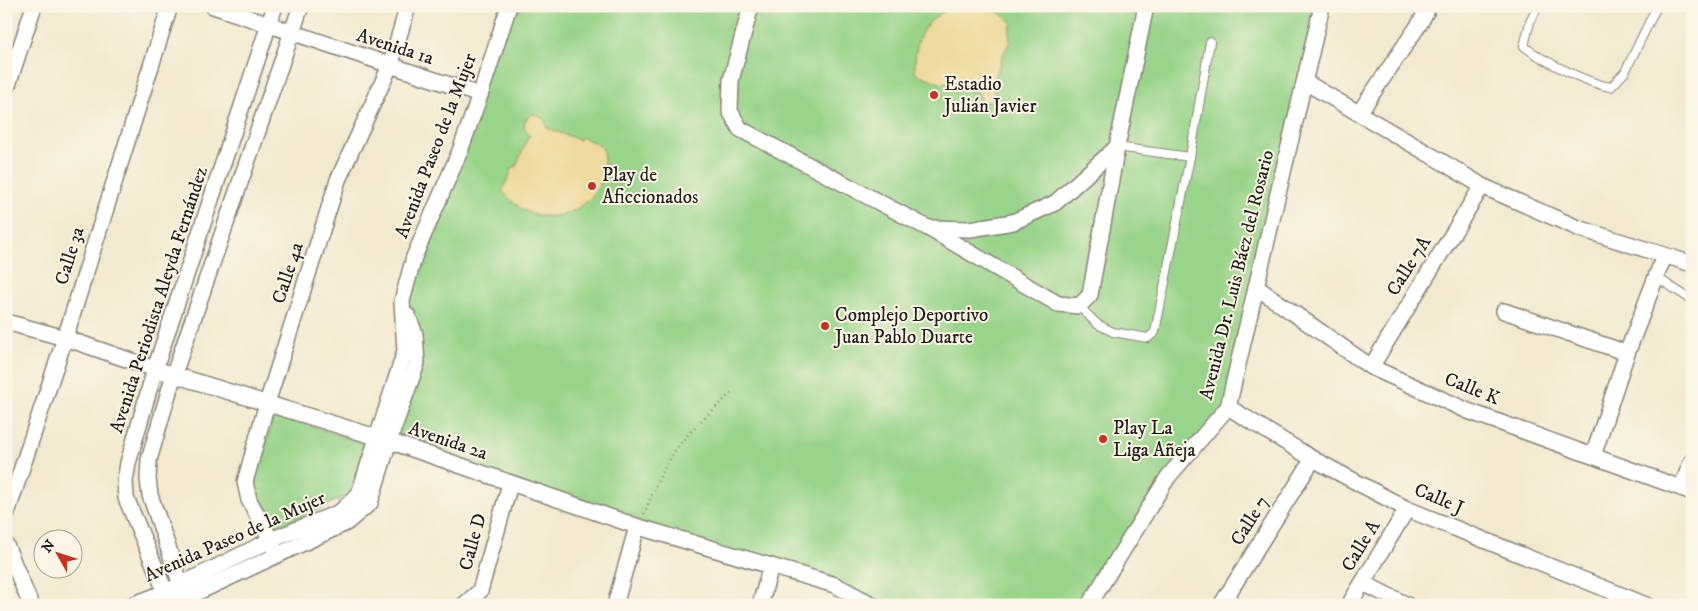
<svg xmlns="http://www.w3.org/2000/svg" width="1698" height="611" viewBox="0 0 1698 611" font-family="'IM FELL DW Pica',serif">
	<rect width="100%" height="100%" fill="#fcf5e5"/>
	<filter id="ink" filterUnits="userSpaceOnUse"><feTurbulence type="fractalNoise" baseFrequency=".02" numOctaves="2"/><feDisplacementMap in="SourceGraphic" scale="10" xChannelSelector="R" yChannelSelector="G"/><feConvolveMatrix kernelMatrix="1 2 1 2 8 2 1 2 1" color-interpolation-filters="sRGB"/></filter>
	<filter id="wash" filterUnits="userSpaceOnUse"><feTurbulence type="fractalNoise" baseFrequency=".0096" numOctaves="4" result="noise"/><feDisplacementMap in="SourceGraphic" scale="20" xChannelSelector="R" yChannelSelector="G"/><feGaussianBlur stdDeviation="1.12" result="paint"/><feColorMatrix in="noise" values="0 0 0 0 0 0 0 0 0 0 0 0 0 0 0 0 0 1.4 0 .05"/><feComposite in="paint" operator="in"/></filter>
	<g filter="url(#wash)">
		<rect width="100%" height="100%" fill="#f2e9cf"/>
		<g fill="#98d489" stroke="#5a7852">
			<path d="M508 6H1321L1228 407 1168 477 1089 605H873L377 438 405 351 402 301Z"/>
			<path d="M275 414 367 444 349 495 272 530 259 498 254 476Z"/>
		</g>
		<g fill="#eeda9e" stroke="#857b5d">
			<path d="M955 6C980 6 991 4 1012 22L1009 32 1010 40 1008 46 1004 52 992 87 996 95 992 102H984L980 98 979 93 946 83 942 84 915 73C914 39 922 20 955 6Z"/>
			<path d="M535 114 544 119 547 128 579 140 581 137 602 146C604 157 606 169 602 180 590 210 555 225 526 211 517 207 509 198 502 191L513 167H516L528 137 530 136 524 127 525 120 531 115Z"/>
		</g>
	</g>
	<g filter="url(#ink)">
		<g fill="none" stroke-linecap="round" stroke-linejoin="round">
			<defs>
				<g id="lane">
					<path d="M1538 6 1530 22 1524 46C1541 60 1589 84 1611 87L1625 72 1657 6"/>
					<path d="M1117 147 1190 157"/>
					<path d="M1656 277 1692 300"/>
					<path d="M1079 306 1097 324 1113 332 1148 338 1155 332 1190 157 1210 42"/>
				</g>
				<g id="street">
					<path d="M213 6 480 95"/>
					<path d="M751 6 731 80 730 111 740 129 928 228 1058 304 1079 306 1090 295 1117 147 1146 6"/>
					<path d="M1305 82 1451 167 1482 186 1578 228 1692 264"/>
					<path d="M6 91 34 6"/>
					<path d="M1359 113 1420 23 1429 6"/>
					<path d="M929 228 970 229 1013 222 1055 203 1117 147"/>
					<path d="M1256 287 1371 367 1468 411 1692 492"/>
					<path d="M1504 311 1627 353"/>
					<path d="M6 322 65 338 155 369 389 441 639 527 835 585 873 605"/>
					<path d="M1371 367 1482 186"/>
					<path d="M1228 407 1313 459 1407 509 1646 605"/>
					<path d="M1593 456 1627 353 1664 256"/>
					<path d="M1681 488 1692 461"/>
					<path d="M6 516 65 338 170 6"/>
					<path d="M6 545 31 605"/>
					<path d="M276 555 271 540 249 500 245 482 267 403 338 180 390 66 408 6"/>
					<path d="M1363 583 1407 605"/>
					<path d="M179 601 346 523 370 503 389 441 417 363 415 334 408 316"/>
					<path d="M132 605 166 592 271 540 340 512 359 494 405 351 402 301 414 257 460 151 480 95 509 6"/>
					<path d="M171 605 126 498 125 481 128 463 155 369 275 6"/>
					<path d="M189 605 181 585 150 495 148 479 149 460 174 374 301 6"/>
					<path d="M464 605 480 591 510 484"/>
					<path d="M615 605 637 527"/>
					<path d="M760 605 771 566"/>
					<path d="M1089 605 1168 477 1228 407 1322 6"/>
					<path d="M1221 605 1313 459"/>
					<path d="M1349 605 1407 509"/>
				</g>
			</defs>
			<use href="#lane" stroke="#878276" stroke-width="10"/>
			<use href="#street" stroke="#878276" stroke-width="18"/>
			<path stroke="#878276" stroke-width="2.5" stroke-dasharray="1 4" stroke-linecap="butt" d="M644 514C653 491 663 468 677 448 693 427 714 409 733 392"/>
			<use href="#lane" stroke="#fff" stroke-width="8"/>
			<use href="#street" stroke="#fff" stroke-width="15"/>
		</g>
	</g>
	<g fill="#c8321e" stroke="#fcf5e5" stroke-width="2">
		<circle cx="934" cy="95" r="5"/>
		<circle cx="592" cy="186" r="5"/>
		<circle cx="825" cy="326" r="5"/>
		<circle cx="1103" cy="439" r="5"/>
	</g>
	<g text-anchor="middle" dominant-baseline="central" stroke-width="4" stroke-linejoin="round" paint-order="stroke">
		<g font-size="19" fill="#1c1c1c" stroke="#fcf5e5">
			<text transform="translate(395 47) rotate(18)">Avenida 1a</text>
			<text transform="translate(436 146) rotate(-69)">Avenida Paseo de la Mujer</text>
			<text transform="translate(70 256) rotate(-73)">Calle 3a</text>
			<text transform="translate(1409 266) rotate(-58)">Calle 7A</text>
			<text transform="translate(288 273) rotate(-72)">Calle 4a</text>
			<text transform="translate(1237 275) rotate(-76)">Avenida Dr. Luis Báez del Rosario</text>
			<text transform="translate(159 300) rotate(-72)">Avenida Periodista Aleyda Fernández</text>
			<text transform="translate(1472 389) rotate(22)">Calle K</text>
			<text transform="translate(448 441) rotate(19)">Avenida 2a</text>
			<text transform="translate(1439 499) rotate(23)">Calle J</text>
			<text transform="translate(1250 521) rotate(-58)">Calle 7</text>
			<text transform="translate(235 537) rotate(-24)">Avenida Paseo de la Mujer</text>
			<text transform="translate(473 542) rotate(-75)">Calle D</text>
			<text transform="translate(1361 546) rotate(-59)">Calle A</text>
		</g>
		<g font-size="19" fill="#1c1c1c" stroke="#fcf5e5" text-anchor="start">
			<text x="944" y="84">Estadio<tspan x="944" dy="22">Julián Javier</tspan></text>
			<text x="602" y="175">Play de<tspan x="602" dy="22">Aficcionados</tspan></text>
			<text x="835" y="315">Complejo Deportivo<tspan x="835" dy="22">Juan Pablo Duarte</tspan></text>
			<text x="1113" y="428">Play La<tspan x="1113" dy="22">Liga Añeja</tspan></text>
		</g>
	</g>
	<rect width="1698" height="611" fill="none" stroke="#fcf5e5" stroke-width="25"/>
	<g transform="translate(58 554) rotate(309)"><circle r="24" fill="#fcf5e5" stroke="#a29e95"/>
	<path d="M0-4L9 19L0 12L-9 19Z" fill="#c8321e"/>
	<text y="-8" font-size="14" font-weight="bold" text-anchor="middle" fill="#1c1c1c">N</text>
	</g>
</svg>
